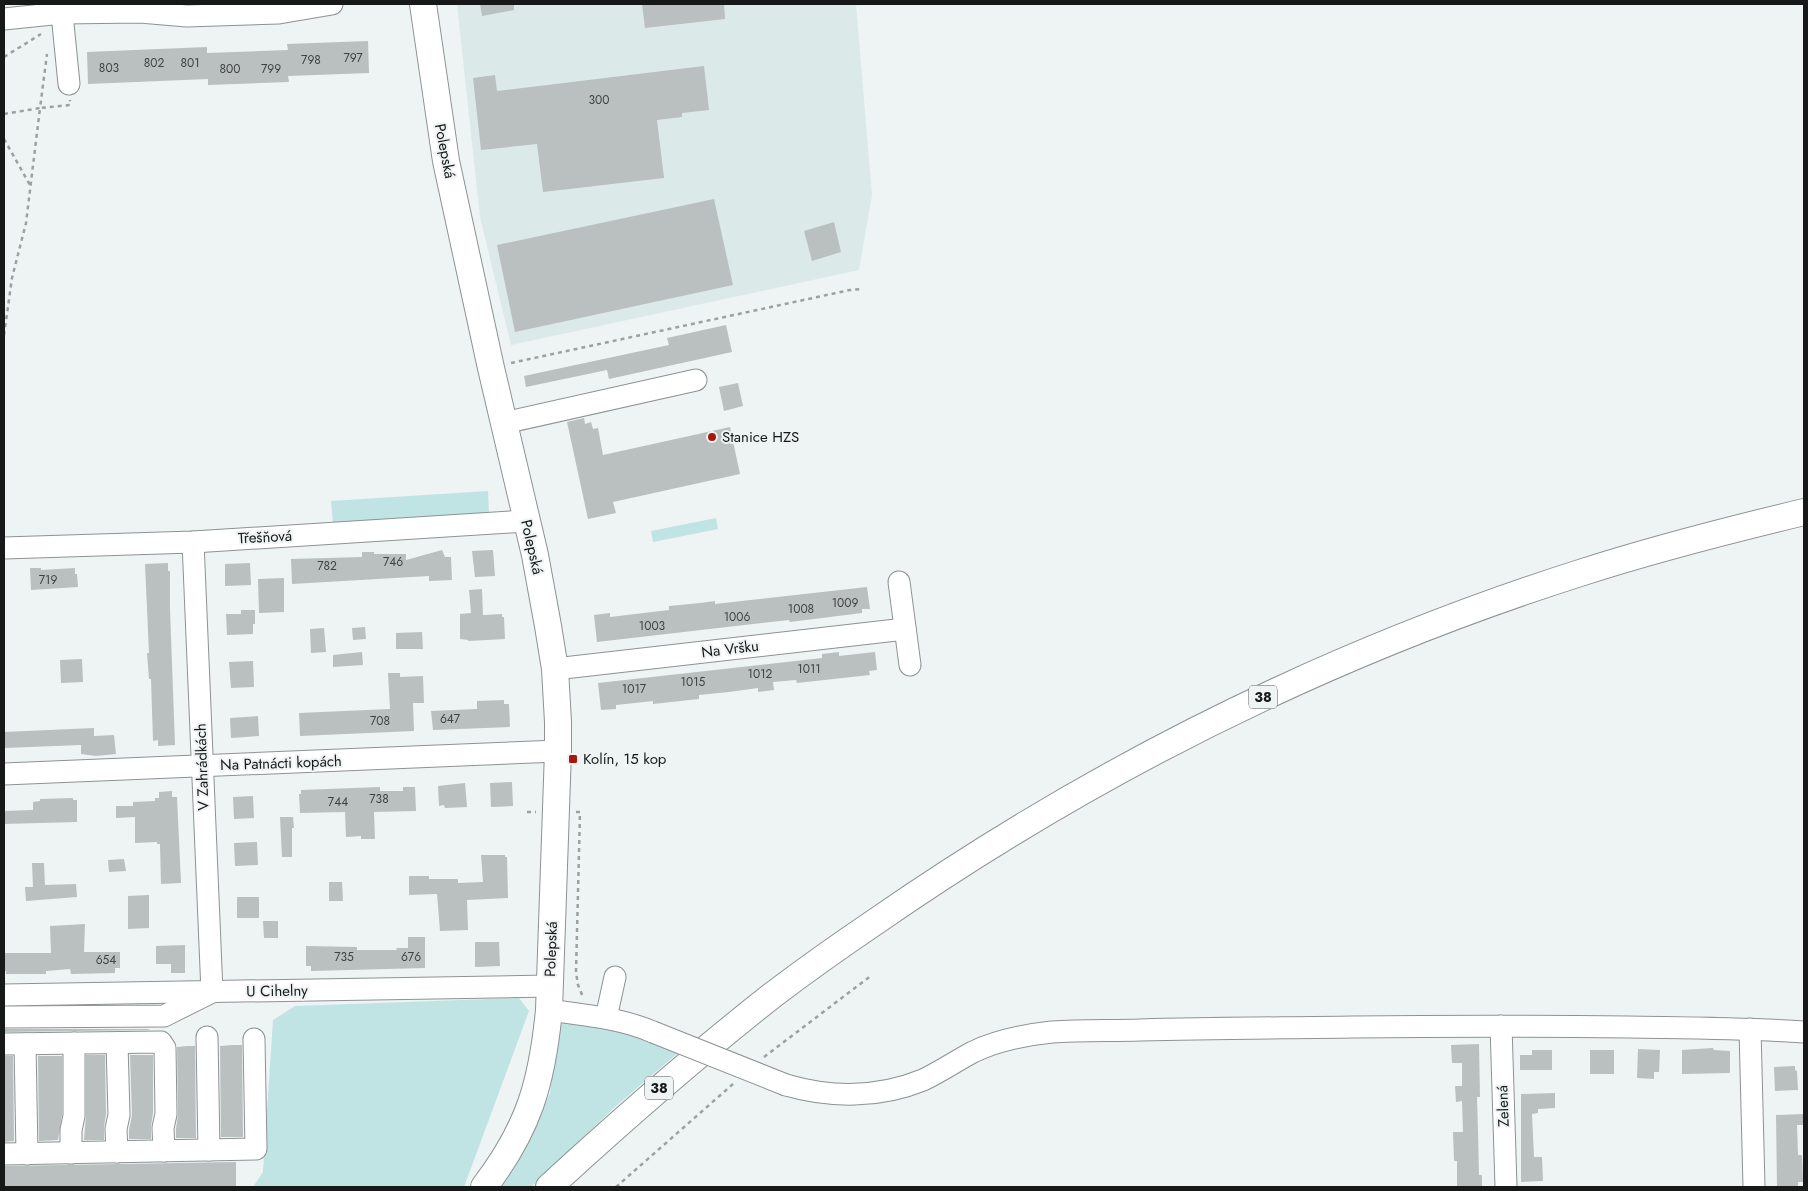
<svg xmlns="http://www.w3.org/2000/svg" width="1808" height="1191" viewBox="0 0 1808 1191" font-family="Jost,sans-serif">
	<rect width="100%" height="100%" fill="#eef3f3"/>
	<path fill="#dbe9e9" d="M457 4H856L872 195 859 270 511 345 480 217Z"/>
	<g fill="#bfe4e3">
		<path d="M488 491 489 513 333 524 331 501Z"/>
		<path d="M716 518 718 529 653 542 651 531Z"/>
		<path d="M519 998 529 1011 464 1187H253L263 1172 273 1020 295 1006Z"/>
		<path d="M566 1019 616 1027 679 1052 617 1105 531 1187H497L514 1168 550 1093 558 1030Z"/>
	</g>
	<g fill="#babfbf">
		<path d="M480 4H514V10L482 16Z"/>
		<path d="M642 4H724L725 19 645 28Z"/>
		<path d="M368 41 369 73 288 76 289 82 208 85V79L88 84 87 52 207 47V53L288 50 287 44Z"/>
		<path d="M704 66 709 110 682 113V117L657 120 664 178 543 192 537 144 481 150 473 78 495 75 497 91Z"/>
		<path d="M714 199 733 285 515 332 497 245Z"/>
		<path d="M834 222 841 252 812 261 804 231Z"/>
		<path d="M726 325 732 352 609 379 607 370 526 387 524 376 669 345 667 338Z"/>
		<path d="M738 383 743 406 724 411 719 387Z"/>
		<path d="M584 418 585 424 591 422 593 429 598 428 603 455 730 427 740 474 613 502 616 513 588 519 567 422Z"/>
		<path d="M442 550 445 557H451L452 580 429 581V576L292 584 291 559 362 557V552H374V554H406V560Z"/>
		<path d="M493 550 495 576 475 577 472 551Z"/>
		<path d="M168 563V571H170V609L175 745 158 746V740L153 741 151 679H149L147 653H149L145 564Z"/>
		<path d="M250 563 251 585 225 586V564Z"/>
		<path d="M30 568H41V570L75 568V574H77L78 587 31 590Z"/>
		<path d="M284 578V612L259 613 258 579Z"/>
		<path d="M867 587 870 609H862V613L790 622 789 620 597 642 594 615 610 613V617L669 610V606L700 603 715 601V604Z"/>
		<path d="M482 589 483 615 502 614V617H504L505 639 468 641V640L460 639V614L471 613 469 590Z"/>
		<path d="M241 610H255V624H253V634L227 635 226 614H241Z"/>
		<path d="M365 627 366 639 353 640 352 628Z"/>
		<path d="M324 628 326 652 311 653 310 629Z"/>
		<path d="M422 632 423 649H396V633Z"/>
		<path d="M362 652 363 665 333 667V655Z"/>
		<path d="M839 652V656L875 652 877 670 869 671 870 675 797 683 796 680 773 682 774 690 758 692V688L729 692 699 695V699L653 704V701L635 703 616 705V709L601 710 598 683 822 658V654Z"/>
		<path d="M82 659 83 682 61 683 60 660Z"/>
		<path d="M253 661 254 687 231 688 229 662Z"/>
		<path d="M388 673H400V677L423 676 424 703H413L414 731 300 736 299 713 390 709Z"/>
		<path d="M504 700V704H509L510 727 433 730 431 711 477 709V701Z"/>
		<path d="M258 716 259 736 231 738 230 718Z"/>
		<path d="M94 728V736L114 735 116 754 96 756 81 754V745L4 748V732Z"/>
		<path d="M512 782 513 806 491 807 490 783Z"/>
		<path d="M465 783 467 807 445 808 444 805 439 806 438 786Z"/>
		<path d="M380 787V791H403V787H415L416 811 374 812 375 839H361V836L346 837 345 812 300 813 299 794H301V790Z"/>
		<path d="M172 791V797H177L181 883 161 884 160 844H157V842L135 843V817L116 818V806H133V802L155 801V798H159V792Z"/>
		<path d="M253 796 254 818 234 819 233 797Z"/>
		<path d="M73 798V800H77V822L4 824V811L33 810V802L40 801V799Z"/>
		<path d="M280 817H293L294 828H292V857H282Z"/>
		<path d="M257 842 258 865 235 866 234 843Z"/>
		<path d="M481 855H505V857H507L508 898 467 900 468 930 440 931 437 894 409 895V876H429V879H458V883L483 882Z"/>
		<path d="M124 859 126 871 109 872 108 860Z"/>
		<path d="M32 863H44L45 885 76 884 77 897 26 901 25 887H33Z"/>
		<path d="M329 882H342L343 901H329Z"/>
		<path d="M149 895V928L128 929V896Z"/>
		<rect x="237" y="897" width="22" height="21"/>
		<path d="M263 921H278V938H264Z"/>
		<path d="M85 924 84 952H120V968H115V973L71 974 70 969 46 971V974H6V971H4V953H51L50 926Z"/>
		<path d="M408 937H425V968L311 971V966H306V946L357 947V950H397L396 948H408Z"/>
		<path d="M475 942H499L500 966 475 967Z"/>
		<path d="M185 945V973H171V964H156V946Z"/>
		<path d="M5 1029H148L150 1030 4 1032Z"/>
		<path d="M1479 1044 1480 1097H1477L1478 1132 1479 1175H1482V1187H1457V1161H1454L1453 1132H1463L1462 1101 1456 1102 1455 1086H1462V1063H1452L1451 1045Z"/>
		<path d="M233 1045H242L243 1137H221L220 1046Z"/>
		<path d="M187 1046H195L196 1138H176V1129L178 1114 177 1047Z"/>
		<path d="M1713 1048 1714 1050 1730 1051V1073L1682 1074V1050Z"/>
		<path d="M1638 1049 1660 1050 1659 1072H1654V1079L1637 1078Z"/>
		<path d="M1532 1050H1552V1070H1520V1055H1532Z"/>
		<rect x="1590" y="1050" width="24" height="24"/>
		<path d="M86 1055H105L106 1114 104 1127V1140H84L86 1116Z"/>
		<path d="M130 1055H153V1113L151 1126V1139H129V1130L132 1115Z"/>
		<path d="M4 1056H13L14 1141 4 1142Z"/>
		<path d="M38 1056H62V1115L58 1140 39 1141Z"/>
		<path d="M1795 1066V1070L1797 1071 1798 1090 1775 1091 1774 1067Z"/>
		<path d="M1555 1093V1108L1538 1109V1113L1532 1114 1534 1157H1542L1543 1181 1521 1182V1094Z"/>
		<path d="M1804 1114V1125H1797L1798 1155H1802L1803 1182H1798V1187H1777L1776 1115Z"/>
		<path d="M236 1162V1187H4V1166Z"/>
	</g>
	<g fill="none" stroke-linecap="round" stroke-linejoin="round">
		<defs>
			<g id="minor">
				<path d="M61 4 69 84"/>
				<path d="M4 19 62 13 140 12 187 16 279 13 332 4"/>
				<path d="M504 423 696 380"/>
				<path d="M4 548 193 542 526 521"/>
				<path d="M899 582 910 665"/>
				<path d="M555 669 905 629"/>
				<path d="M4 774 558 751"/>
				<path d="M4 995 550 986"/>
				<path d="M549 1010C585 1015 620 1018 653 1032"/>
				<path d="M4 1017 164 1016 212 992 193 542"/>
				<path d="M606 1018 615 977"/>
				<path d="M1501 1026 1506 1187"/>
				<path d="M1750 1029 1754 1187"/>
				<path d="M207 1037 209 1150"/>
				<path d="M4 1044 161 1042 165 1048 166 1114 163 1128 164 1151"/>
				<path d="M25 1044 27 1154"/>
				<path d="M786 1085C831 1098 879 1098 923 1080 940 1072 956 1061 973 1052 998 1040 1024 1035 1052 1032 1082 1030 1111 1031 1141 1030 1211 1028 1282 1028 1353 1027 1445 1026 1536 1026 1628 1027 1687 1028 1746 1028 1804 1032"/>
				<path d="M117 1152 116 1129 119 1115 117 1043"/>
				<path d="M71 1153V1130L74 1116V1043"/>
				<path d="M4 1154 256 1149 254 1039"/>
			</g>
			<g id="major">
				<path d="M423 4 446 161 491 368 535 555 548 626 555 669 558 722V751L549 1010C542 1083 529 1128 484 1187"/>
				<path d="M549 1187C622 1120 696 1055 774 994 807 969 841 945 875 922 1091 772 1329 653 1580 573 1654 549 1729 530 1804 512"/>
			</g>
		</defs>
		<use href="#minor" stroke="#8d9292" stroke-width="23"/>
		<use href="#major" stroke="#8d9292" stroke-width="28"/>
		<g stroke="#9ca0a0" stroke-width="2.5" stroke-dasharray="4 4" stroke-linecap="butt">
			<path d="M4 57 41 34"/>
			<path d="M4 114 40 108 47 54"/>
			<path d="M4 139 30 185"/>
			<path d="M4 335 12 278 26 223 40 108 70 105V100"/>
			<path d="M511 363 850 290 862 289"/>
			<path d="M527 812H536"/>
			<path d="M576 812H580L576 972 578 985 583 997"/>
			<path d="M764 1057 872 975"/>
			<path d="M616 1187 733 1084"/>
		</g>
		<use href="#minor" stroke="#fff" stroke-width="21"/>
		<use href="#major" stroke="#fff" stroke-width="26"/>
		<defs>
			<path id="minor-bridge" d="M653 1032 786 1085"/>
		</defs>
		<use href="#minor-bridge" stroke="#8d9292" stroke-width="23" stroke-linecap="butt"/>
		<use href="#minor-bridge" stroke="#fff" stroke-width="21"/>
	</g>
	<g fill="#a9160f" stroke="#eef3f3" stroke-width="2">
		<circle cx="712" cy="437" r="5"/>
		<rect x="568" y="754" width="10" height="10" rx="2.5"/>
	</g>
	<g text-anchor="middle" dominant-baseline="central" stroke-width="4" stroke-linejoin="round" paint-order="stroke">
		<g font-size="12" fill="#404242">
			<text x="353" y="58">797</text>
			<text x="311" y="60">798</text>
			<text x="154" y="63">802</text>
			<text x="190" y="63">801</text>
			<text x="109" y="68">803</text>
			<text x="230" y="69">800</text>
			<text x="271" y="69">799</text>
			<text x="599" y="100">300</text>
			<text x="393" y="562">746</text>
			<text x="327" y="566">782</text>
			<text x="48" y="580">719</text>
			<text x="845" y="603">1009</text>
			<text x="801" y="609">1008</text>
			<text x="737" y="617">1006</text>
			<text x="652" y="626">1003</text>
			<text x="809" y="669">1011</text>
			<text x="760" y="674">1012</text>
			<text x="693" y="682">1015</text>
			<text x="634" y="689">1017</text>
			<text x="450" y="719">647</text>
			<text x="380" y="721">708</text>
			<text x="379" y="799">738</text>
			<text x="338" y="802">744</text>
			<text x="344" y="957">735</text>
			<text x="411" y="957">676</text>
			<text x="106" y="960">654</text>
		</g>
		<g fill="#eef3f3" stroke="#585a5a" stroke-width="1">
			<rect x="1249" y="685.5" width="28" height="23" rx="4"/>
			<rect x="645" y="1076.5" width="28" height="23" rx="4"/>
		</g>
		<g font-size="14" font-weight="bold" fill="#171919">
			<text x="1263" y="697">38</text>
			<text x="659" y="1088">38</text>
		</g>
		<g font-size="15" fill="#171919" stroke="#eef3f3">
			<text transform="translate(445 151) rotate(79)">Polepská</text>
			<text transform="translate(265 537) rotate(-3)">Třešňová</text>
			<text transform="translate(532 547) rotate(77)">Polepská</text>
			<text transform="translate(730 649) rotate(-7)">Na Vršku</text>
			<text transform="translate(281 763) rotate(-2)">Na Patnácti kopách</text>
			<text transform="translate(202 767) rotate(-92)">V Zahrádkách</text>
			<text transform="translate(551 949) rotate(-88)">Polepská</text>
			<text transform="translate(277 991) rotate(-1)">U Cihelny</text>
			<text transform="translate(1503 1106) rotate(-92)">Zelená</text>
		</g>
		<g font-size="15" fill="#171919" stroke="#eef3f3" text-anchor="start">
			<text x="722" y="437">Stanice HZS</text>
			<text x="583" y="759">Kolín, 15 kop</text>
		</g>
	</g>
	<rect width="1808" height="1191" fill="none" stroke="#171919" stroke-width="10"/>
</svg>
